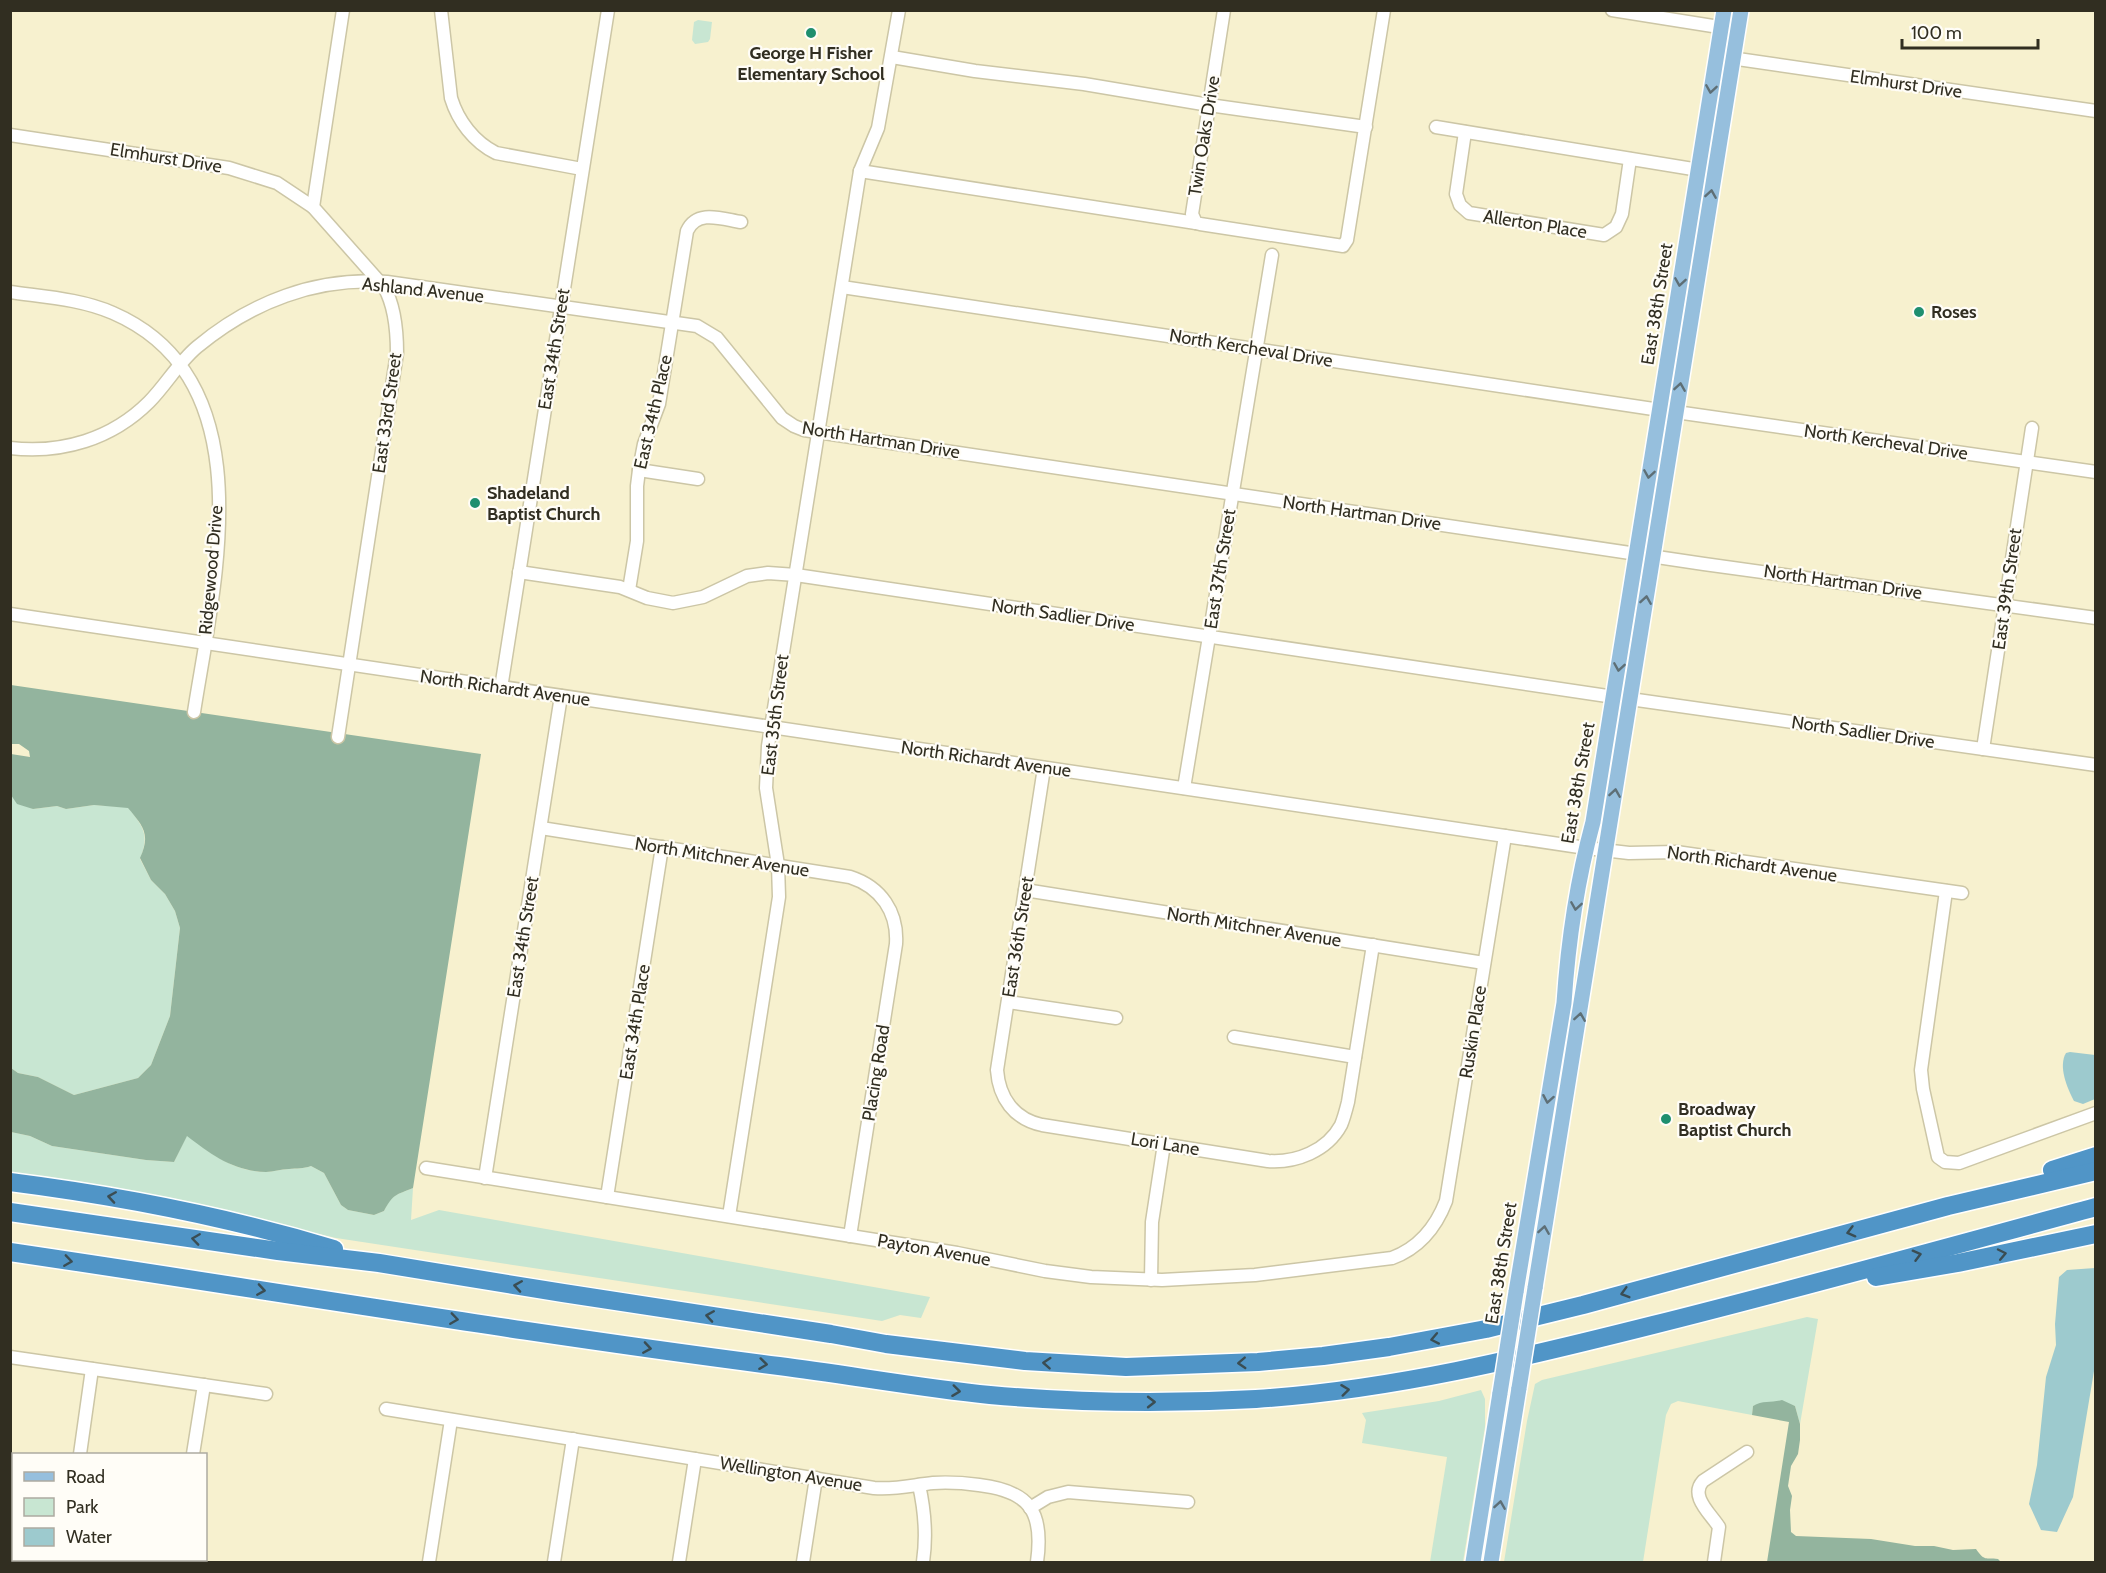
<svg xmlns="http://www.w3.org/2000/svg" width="2106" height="1573" viewBox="0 0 2106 1573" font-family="Cabin,sans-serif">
	<rect width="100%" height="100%" fill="#f7f1cf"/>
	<g fill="#c8e6d2">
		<path d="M698 20 712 22 710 39 708 42 695 44 692 40 694 22Z"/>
		<path d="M11 795 33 809 57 806 66 809 94 805 128 807C143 827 150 834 140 859L151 880 165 894 175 911 180 928 170 1016 151 1065 138 1078 74 1095 38 1077 18 1073 11 1068Z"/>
		<path d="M11 1132 30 1136 52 1146 146 1160 174 1162 187 1135C211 1154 233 1171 265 1172 273 1172 281 1169 289 1169 297 1168 303 1169 311 1166L324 1173 341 1205 348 1210 374 1215 384 1211C392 1194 396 1195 413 1188L411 1220 439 1210 930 1297 921 1318 900 1315 882 1321 336 1238 155 1196 11 1174Z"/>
		<path d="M1807 1317 1818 1319 1800 1424 1795 1406C1778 1402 1770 1400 1753 1406L1752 1415 1678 1401 1671 1404 1666 1415 1643 1562H1504L1527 1421 1535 1384 1542 1380Z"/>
		<path d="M1481 1390 1485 1399V1427L1463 1562H1430L1447 1457 1362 1443 1366 1420 1362 1413 1439 1401Z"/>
	</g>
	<g fill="#93b49e">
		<path d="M11 685 481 754 413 1188C396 1195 393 1194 384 1211L374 1215 348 1210 341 1205 324 1173 311 1166C303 1169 297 1168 289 1169 281 1169 273 1172 266 1172 233 1171 212 1155 187 1136L174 1162 146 1160 52 1146 30 1136 11 1132V1068L18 1073 38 1077 74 1095 138 1078 151 1065 170 1016 180 928 175 911 165 894 151 880 140 858C151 834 143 826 128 808L94 805 66 809 57 806 33 809 17 804 11 795V754L30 757 29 751 19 744H11Z"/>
		<path d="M1782 1400 1795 1406 1800 1424V1440L1798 1454 1791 1466 1788 1486 1792 1496 1790 1510 1791 1532 1796 1536 1871 1539 1915 1546H1934L1953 1550 1976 1549C1985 1562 1985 1557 1998 1559L2001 1562H1767L1789 1422 1752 1415 1753 1406C1763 1400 1772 1403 1782 1400Z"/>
	</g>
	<g fill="#9dcace">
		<path d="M2070 1052 2095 1055V1099L2083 1104 2074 1101C2067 1088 2058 1066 2066 1053Z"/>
		<path d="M2095 1268V1365L2073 1497 2057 1532 2041 1530 2029 1504 2037 1465 2046 1377 2056 1345 2055 1324 2059 1277 2067 1270Z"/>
	</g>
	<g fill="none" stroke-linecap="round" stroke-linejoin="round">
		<defs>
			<g id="minor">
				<path d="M441 10 451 98C458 121 474 142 496 153L582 169"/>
				<path d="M1224 10 1192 214 1196 223 1200 224 1343 246 1347 240 1384 10"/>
				<path d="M1612 10 1738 30"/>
				<path d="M1717 56 2096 111"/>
				<path d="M892 57 975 71 1084 84 1209 105 1366 127"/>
				<path d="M1436 127 1699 170"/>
				<path d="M1465 132 1456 194 1460 205 1469 213 1604 235 1616 227 1622 214 1630 159"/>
				<path d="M10 135 229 168 277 183 313 207"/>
				<path d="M860 171 1196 223"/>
				<path d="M842 287 1660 410"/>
				<path d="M10 292C45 297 81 299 113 313 267 380 214 584 194 712"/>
				<path d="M1676 412 2096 472"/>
				<path d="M10 448C62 454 112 439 149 402 166 385 178 363 197 347 251 302 316 277 387 282L697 326 717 338 782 418 794 426 804 430 1704 564 2096 618"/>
				<path d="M639 470 698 479"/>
				<path d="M519 572 620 587 647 598 673 603 703 597 747 576 768 573 796 575 1614 697"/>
				<path d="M629 590 637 541V486L639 470 644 444 659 404 687 231C697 209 722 219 741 222"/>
				<path d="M10 614 1586 848 1629 853 1676 852 1962 893"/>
				<path d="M501 688 608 10"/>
				<path d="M1630 699 2096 765"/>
				<path d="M338 737 397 353C397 331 395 306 384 287L313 207 343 10"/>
				<path d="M1983 749 2032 428"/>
				<path d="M1044 768 997 1070C999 1098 1014 1119 1042 1125L1268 1161C1296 1163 1327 1151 1341 1125 1344 1118 1346 1110 1348 1102L1373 945"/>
				<path d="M1184 788 1272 255"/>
				<path d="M541 828 850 877C881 887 898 912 896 944L850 1236"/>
				<path d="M1025 890 1484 963"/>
				<path d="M1946 891 1921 1070 1923 1089 1938 1157 1945 1162 1959 1163 2096 1113"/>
				<path d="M1008 1002 1116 1018"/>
				<path d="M1234 1037 1355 1057"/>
				<path d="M426 1168 957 1253 1045 1271 1091 1277 1162 1280 1255 1275 1392 1258C1419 1248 1436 1227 1446 1201L1505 836"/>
				<path d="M485 1178 561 696"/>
				<path d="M607 1197 662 847"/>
				<path d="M729 1216 779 897 778 865 766 788 768 746 860 171 878 128 899 10"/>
				<path d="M1151 1280 1152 1222 1164 1144"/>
				<path d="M10 1357 266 1394"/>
				<path d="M386 1409 874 1488C895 1490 913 1485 933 1483 949 1482 964 1483 979 1485 1030 1491 1044 1512 1037 1562"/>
				<path d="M80 1454 92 1369"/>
				<path d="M193 1454 204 1385"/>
				<path d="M919 1485C925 1512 927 1535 923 1562"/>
				<path d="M1030 1508 1048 1497 1068 1492 1188 1502"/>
				<path d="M10 1536 14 1537"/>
				<path d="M167 1560 177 1561"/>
				<path d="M429 1562 451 1420"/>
				<path d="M554 1562 573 1439"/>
				<path d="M679 1562 695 1459"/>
				<path d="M803 1562 816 1478"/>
				<path d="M1714 1562 1719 1527C1711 1514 1689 1496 1703 1481L1747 1452"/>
			</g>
			<g id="major">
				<path d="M1535 1288 1741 10"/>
				<path d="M1516 1292 1564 1003C1568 943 1577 881 1593 822L1724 10"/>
				<path d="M1473 1562 1500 1393"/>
				<path d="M1491 1562 1519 1388"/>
			</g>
			<g id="highway">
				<path d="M2052 1170 2096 1156"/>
				<path d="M10 1182C120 1196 228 1217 334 1249"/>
				<path d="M10 1212 278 1251 379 1263 563 1293 831 1334 886 1344 1025 1361 1126 1367 1258 1362 1323 1356 1389 1347 1486 1329 1583 1305 1948 1206 2096 1171"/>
				<path d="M10 1252C267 1290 522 1333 779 1366 850 1375 920 1388 990 1395 1079 1403 1168 1404 1256 1399 1392 1390 1522 1358 1653 1325 1801 1288 1948 1247 2096 1207"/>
				<path d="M1876 1277 1958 1263 2096 1234"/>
			</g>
		</defs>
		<use href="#minor" stroke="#ccc6a6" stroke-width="15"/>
		<use href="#major" stroke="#fff" stroke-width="18"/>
		<use href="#highway" stroke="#fff" stroke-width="21"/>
		<use href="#minor" stroke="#fff" stroke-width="12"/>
		<use href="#major" stroke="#96bfdd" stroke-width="15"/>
		<use href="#highway" stroke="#5095c7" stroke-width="18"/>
		<defs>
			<g id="major-bridge">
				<path d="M1519 1388 1535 1288"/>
				<path d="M1500 1393 1516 1292"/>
			</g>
		</defs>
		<use href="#major-bridge" stroke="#fff" stroke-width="18" stroke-linecap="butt"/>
		<use href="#major-bridge" stroke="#96bfdd" stroke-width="15"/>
	</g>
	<defs><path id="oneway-chevron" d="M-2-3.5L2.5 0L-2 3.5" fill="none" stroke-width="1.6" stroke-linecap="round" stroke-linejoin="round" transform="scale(1.5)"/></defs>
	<g stroke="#5e6f76">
		<use href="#oneway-chevron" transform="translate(1711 89) rotate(99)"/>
		<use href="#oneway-chevron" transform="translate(1711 194) rotate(-81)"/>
		<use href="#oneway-chevron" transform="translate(1680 282) rotate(99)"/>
		<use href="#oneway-chevron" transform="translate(1680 387) rotate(-81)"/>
		<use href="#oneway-chevron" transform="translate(1649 474) rotate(99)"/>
		<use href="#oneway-chevron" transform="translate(1646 600) rotate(-81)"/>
		<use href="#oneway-chevron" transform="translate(1619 667) rotate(99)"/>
		<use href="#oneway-chevron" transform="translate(1615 793) rotate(-81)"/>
		<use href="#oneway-chevron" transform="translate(1576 906) rotate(99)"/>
		<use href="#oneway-chevron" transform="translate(1580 1017) rotate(-81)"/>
		<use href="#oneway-chevron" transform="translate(1548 1099) rotate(100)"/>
		<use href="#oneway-chevron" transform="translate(1544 1230) rotate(-81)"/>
		<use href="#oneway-chevron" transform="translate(1500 1505) rotate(-81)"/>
	</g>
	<g stroke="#3a4d53">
		<use href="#oneway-chevron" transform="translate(112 1197) rotate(-171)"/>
		<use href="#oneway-chevron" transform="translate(1851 1232) rotate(165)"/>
		<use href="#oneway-chevron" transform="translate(196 1239) rotate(-172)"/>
		<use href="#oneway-chevron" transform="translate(2002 1254) rotate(-12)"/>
		<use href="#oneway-chevron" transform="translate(1917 1255) rotate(-15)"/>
		<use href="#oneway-chevron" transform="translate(68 1261) rotate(8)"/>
		<use href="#oneway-chevron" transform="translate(518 1286) rotate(-171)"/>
		<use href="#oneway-chevron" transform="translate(261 1290) rotate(9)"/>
		<use href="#oneway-chevron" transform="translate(1625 1293) rotate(164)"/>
		<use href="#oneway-chevron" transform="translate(710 1316) rotate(-171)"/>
		<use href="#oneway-chevron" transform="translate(454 1319) rotate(8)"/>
		<use href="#oneway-chevron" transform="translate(1435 1339) rotate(169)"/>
		<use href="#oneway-chevron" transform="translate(647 1348) rotate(9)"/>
		<use href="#oneway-chevron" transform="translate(1047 1363) rotate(-176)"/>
		<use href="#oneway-chevron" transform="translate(1242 1363) rotate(177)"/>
		<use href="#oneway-chevron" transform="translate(763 1364) rotate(7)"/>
		<use href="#oneway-chevron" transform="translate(1345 1390) rotate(-7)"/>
		<use href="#oneway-chevron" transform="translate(956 1391) rotate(7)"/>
		<use href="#oneway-chevron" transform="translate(1151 1402)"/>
	</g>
	<g fill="#1f8f6f" stroke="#fffdf7" stroke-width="2">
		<circle cx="811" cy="33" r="6"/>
		<circle cx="1919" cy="312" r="6"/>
		<circle cx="475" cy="503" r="6"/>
		<circle cx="1666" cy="1119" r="6"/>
	</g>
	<g text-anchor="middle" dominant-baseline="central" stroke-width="4.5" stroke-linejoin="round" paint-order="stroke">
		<g font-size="18" font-weight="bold" fill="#312e21" stroke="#fffdf7" text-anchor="start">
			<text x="811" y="53" text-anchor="middle">George H Fisher<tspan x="811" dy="21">Elementary School</tspan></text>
			<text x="1931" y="312">Roses</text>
			<text x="487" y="493">Shadeland<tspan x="487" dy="21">Baptist Church</tspan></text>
			<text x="1678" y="1109">Broadway<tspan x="1678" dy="21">Baptist Church</tspan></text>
		</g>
		<g font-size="18" fill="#312e21" stroke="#fffdf7">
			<text transform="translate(1906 84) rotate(8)">Elmhurst Drive</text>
			<text transform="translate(1204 136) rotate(-81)">Twin Oaks Drive</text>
			<text transform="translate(166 158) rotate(9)">Elmhurst Drive</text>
			<text transform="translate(1535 224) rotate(9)">Allerton Place</text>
			<text transform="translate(423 290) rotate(6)">Ashland Avenue</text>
			<text transform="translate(1657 304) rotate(-81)">East 38th Street</text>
			<text transform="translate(1251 348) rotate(9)">North Kercheval Drive</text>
			<text transform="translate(554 349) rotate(-81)">East 34th Street</text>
			<text transform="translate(653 412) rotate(-77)">East 34th Place</text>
			<text transform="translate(387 413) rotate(-82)">East 33rd Street</text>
			<text transform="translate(881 440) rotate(9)">North Hartman Drive</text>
			<text transform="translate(1886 442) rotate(8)">North Kercheval Drive</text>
			<text transform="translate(1362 513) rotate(8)">North Hartman Drive</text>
			<text transform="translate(1220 569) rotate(-81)">East 37th Street</text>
			<text transform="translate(211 570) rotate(-85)">Ridgewood Drive</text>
			<text transform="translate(1843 582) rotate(8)">North Hartman Drive</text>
			<text transform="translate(2007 589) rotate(-82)">East 39th Street</text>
			<text transform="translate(1063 615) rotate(8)">North Sadlier Drive</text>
			<text transform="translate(505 688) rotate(8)">North Richardt Avenue</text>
			<text transform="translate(775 715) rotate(-83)">East 35th Street</text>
			<text transform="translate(1863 732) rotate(8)">North Sadlier Drive</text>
			<text transform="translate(986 759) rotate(8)">North Richardt Avenue</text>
			<text transform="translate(1578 783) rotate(-80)">East 38th Street</text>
			<text transform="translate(722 857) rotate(9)">North Mitchner Avenue</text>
			<text transform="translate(1752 864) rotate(8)">North Richardt Avenue</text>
			<text transform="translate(1254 927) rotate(9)">North Mitchner Avenue</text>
			<text transform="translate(523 937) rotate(-81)">East 34th Street</text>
			<text transform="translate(1018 937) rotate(-81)">East 36th Street</text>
			<text transform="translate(635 1022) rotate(-81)">East 34th Place</text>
			<text transform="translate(1473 1032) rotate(-81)">Ruskin Place</text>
			<text transform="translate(876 1073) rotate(-81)">Placing Road</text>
			<text transform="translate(1165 1144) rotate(9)">Lori Lane</text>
			<text transform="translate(934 1250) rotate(10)">Payton Avenue</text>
			<text transform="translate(1501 1263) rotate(-81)">East 38th Street</text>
			<text transform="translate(791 1474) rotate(9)">Wellington Avenue</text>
		</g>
	</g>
	<rect width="2106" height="1573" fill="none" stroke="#312e21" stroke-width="24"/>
	<rect x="12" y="1453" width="195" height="108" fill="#fffdf7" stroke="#adaaa1" stroke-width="1.5"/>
	<rect x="24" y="1472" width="30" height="9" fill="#96bfdd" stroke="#adaaa1" stroke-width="1.5"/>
	<text x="66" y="1483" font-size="18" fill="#312e21">Road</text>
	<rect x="24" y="1498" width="30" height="18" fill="#c8e6d2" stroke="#adaaa1" stroke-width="1.5"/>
	<text x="66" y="1513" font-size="18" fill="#312e21">Park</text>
	<rect x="24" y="1528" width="30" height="18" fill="#9dcace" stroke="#adaaa1" stroke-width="1.5"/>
	<text x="66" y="1543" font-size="18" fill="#312e21">Water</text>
	<path d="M1902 39v9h136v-9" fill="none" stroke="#312e21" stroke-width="3"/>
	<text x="1911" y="39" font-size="18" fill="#312e21" stroke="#fffdf7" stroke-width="4.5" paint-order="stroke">100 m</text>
</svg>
